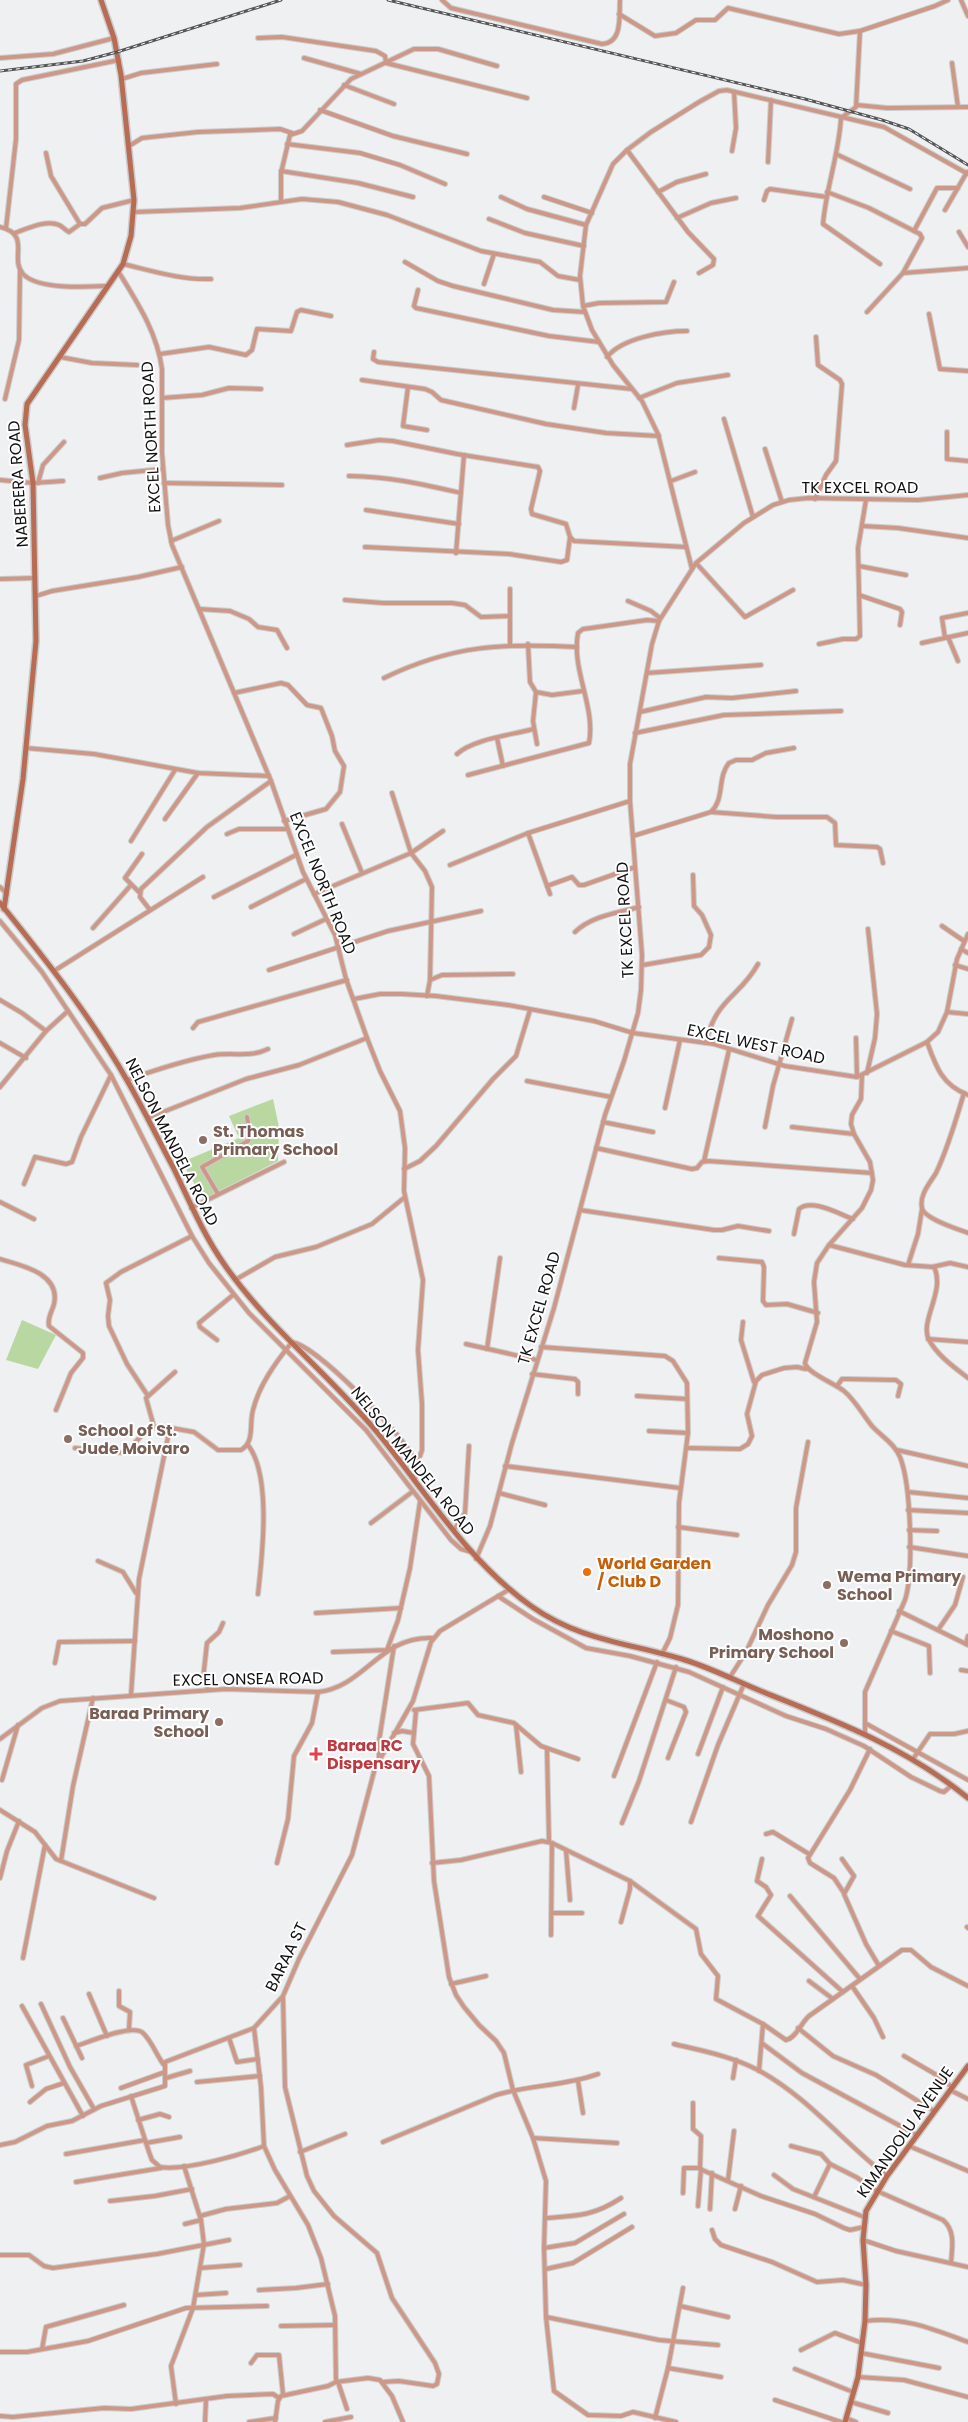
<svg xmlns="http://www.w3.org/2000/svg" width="968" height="2422" viewBox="0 0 968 2422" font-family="Poppins,sans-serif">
	<rect width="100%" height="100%" fill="#eff0f1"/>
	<g fill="#b8d7a1">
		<path d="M273 1099 279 1127 278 1161 203 1199 182 1162 239 1138 229 1116Z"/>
		<path d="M22 1320 56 1335 38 1369 6 1360Z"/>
	</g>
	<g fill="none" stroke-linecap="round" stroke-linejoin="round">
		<defs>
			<g id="street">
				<path d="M442 0 451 8 602 44C623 43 619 16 620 0"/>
				<path d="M961 0 968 16"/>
				<path d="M619 14 655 36 676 33 696 20H715L728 8 839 34 860 31 935 6 948 0"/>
				<path d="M860 31 856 107 841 118C839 154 826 188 823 224L880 264"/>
				<path d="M258 38 282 37 376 51 385 56 386 63 527 98"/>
				<path d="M0 58 53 54 114 38"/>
				<path d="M304 58 361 74"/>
				<path d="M952 63 958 107"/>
				<path d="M122 79 141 73 217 64"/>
				<path d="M344 85 394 104"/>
				<path d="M857 105 887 108 968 107"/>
				<path d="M320 110 393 136 467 154"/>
				<path d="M287 144 360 153 400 165 445 184"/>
				<path d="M129 146 142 138 198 132 280 129 292 133"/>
				<path d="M627 150 688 232 714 259 713 265 699 273"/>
				<path d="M732 151 736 128 734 92"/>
				<path d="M46 153 51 176 80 224H85L102 208 134 200"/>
				<path d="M836 154 910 189"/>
				<path d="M768 162 771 100"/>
				<path d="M281 171 358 183 413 197"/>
				<path d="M658 192 677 182 706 174"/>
				<path d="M827 192 869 208 920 234 922 238 903 273"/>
				<path d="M501 197 527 209 586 225"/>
				<path d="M544 197 592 213"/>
				<path d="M764 200 767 191 770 189 827 197"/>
				<path d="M281 202V173L290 135 302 131 351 79 414 49H438L497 66"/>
				<path d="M945 210 967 172"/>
				<path d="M135 212 240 208 302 199 338 202 387 215 481 251 540 262 558 276 580 280"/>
				<path d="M677 218 711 203 736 198"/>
				<path d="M489 219 525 233 584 246"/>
				<path d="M0 227C32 235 9 258 23 274 38 290 87 287 107 286"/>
				<path d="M6 228 16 139V84L22 80 119 60"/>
				<path d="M914 231 937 188H958"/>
				<path d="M959 232 968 247"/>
				<path d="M15 233C26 229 47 219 59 225 62 226 65 230 69 232L80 224"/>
				<path d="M405 262 438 281 453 286 553 310 585 312"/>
				<path d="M123 264C153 271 180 280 211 279"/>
				<path d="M118 271C137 302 157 332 162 369V453L168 525 172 545 271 781 303 872 335 935 346 979 367 1038 380 1071 400 1111 405 1148 404 1191 423 1280 418 1350 422 1404V1450L420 1456 414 1460"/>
				<path d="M484 284 494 254"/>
				<path d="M418 290 414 306 416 308 549 336 599 342"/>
				<path d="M583 306 599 303 666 302 674 282"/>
				<path d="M867 312 903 273 968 268"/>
				<path d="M929 314 940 369 968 371"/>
				<path d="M374 352 373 359 378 362 632 389"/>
				<path d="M160 354 209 347 246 355 252 350 257 329 291 331 297 312 301 310 331 316"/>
				<path d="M60 357 92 363 137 365"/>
				<path d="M607 357C622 338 664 331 687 331"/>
				<path d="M362 380 425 389 432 392 441 400 546 424 606 433 659 436"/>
				<path d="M408 387 403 426 427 430"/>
				<path d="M162 398 202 395 229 388 261 389"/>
				<path d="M639 398 677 383 728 375"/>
				<path d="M5 399 19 340 20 271"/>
				<path d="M574 408 578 385"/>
				<path d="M724 419 753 517"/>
				<path d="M947 432V459L968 461"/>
				<path d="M347 445 379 440 393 441 457 454 538 467 540 471 531 509 532 514 566 524 570 537 574 541 686 547"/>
				<path d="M765 449 782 502"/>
				<path d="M349 476C392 477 421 484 461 493"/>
				<path d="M100 478 122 473 163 469"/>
				<path d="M0 480 33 483 63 481"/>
				<path d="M671 481 695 472"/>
				<path d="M38 483 43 465 64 442"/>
				<path d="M164 483 282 485"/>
				<path d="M815 499 826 475 836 461 842 384 840 380 818 365 816 337"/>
				<path d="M366 510 459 524"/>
				<path d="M862 526 898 528 968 538"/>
				<path d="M171 541 219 521"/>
				<path d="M365 547 509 554 561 562 567 560 570 537"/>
				<path d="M456 553 464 455"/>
				<path d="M696 563 745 617 793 590"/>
				<path d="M859 566 906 575"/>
				<path d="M692 569 658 434 642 401 613 365 592 330 583 306 580 276 586 225 613 164 627 150 651 132 699 102 719 91 727 90 884 127 968 174"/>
				<path d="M0 579 35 578"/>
				<path d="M859 595 900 609 902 612 900 625"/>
				<path d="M36 596 52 591 138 577 182 567"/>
				<path d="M345 600 383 603H452L465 605 481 617 510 616"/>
				<path d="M628 601 651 611 660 618"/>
				<path d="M199 609 230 611 249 619 258 627 277 630 287 648"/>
				<path d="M948 637 958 661"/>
				<path d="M945 638 942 618 968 613"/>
				<path d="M922 643 968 633"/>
				<path d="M510 644V589"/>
				<path d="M528 644 530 682 536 692 552 695 583 691"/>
				<path d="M819 644 843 639H856L860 636 858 548 866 500"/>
				<path d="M647 673 761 665"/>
				<path d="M384 678C452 645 503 643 577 647"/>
				<path d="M536 692 533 721 537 744"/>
				<path d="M234 693 281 683 288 685 307 705 321 708 332 736 335 751 344 766 340 792 326 809 284 821"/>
				<path d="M640 712 706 697 732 698 796 691"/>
				<path d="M635 733 724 715 841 711"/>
				<path d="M497 738 503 766"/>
				<path d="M26 748 94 754 198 773 269 776"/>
				<path d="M457 754C473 739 512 735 533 729"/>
				<path d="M468 775 589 743C596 707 571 670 578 633L583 629 591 628 647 620 659 621"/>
				<path d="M392 793 411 853 425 871 432 887 430 980 427 996"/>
				<path d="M711 812 776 817H827L835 823 836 845 877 847 880 849 883 863"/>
				<path d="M165 819 198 773"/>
				<path d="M342 824 362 873"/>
				<path d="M528 833 550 894"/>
				<path d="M227 834 239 829H287"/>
				<path d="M633 836 711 812C725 799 717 777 729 763L736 760H752L766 753 794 748"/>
				<path d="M131 841 175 770"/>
				<path d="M450 865 528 833 630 801"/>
				<path d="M547 886 572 877 579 885H584L635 867"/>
				<path d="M0 887 7 894"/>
				<path d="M139 892 125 878 142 854"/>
				<path d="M314 894 411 853 443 831"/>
				<path d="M214 897 296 855"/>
				<path d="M251 907 306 879"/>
				<path d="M150 910 140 897 141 889 207 827 271 781"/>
				<path d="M0 921 42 972 111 1075 192 1236 209 1263 249 1313 366 1430 451 1540 461 1549 471 1552"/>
				<path d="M942 926 964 941"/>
				<path d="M93 928 131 885"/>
				<path d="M575 932C591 916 617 913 639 907"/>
				<path d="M294 934 326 919"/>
				<path d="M961 949 968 953"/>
				<path d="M643 965 701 955 709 947 711 935 702 915 694 906 693 875"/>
				<path d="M955 965 968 969"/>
				<path d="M269 970 388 931 481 911"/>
				<path d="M54 971 203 877"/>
				<path d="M430 980 442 975 513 974"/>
				<path d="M354 999 380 994H402L436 996 508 1005 594 1021 633 1033 714 1044 785 1066 857 1077 927 1042 938 1032 947 1012 957 959 968 934"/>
				<path d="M0 1000 22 1013 46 1031"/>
				<path d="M947 1012 968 1014"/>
				<path d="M193 1028 198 1022 347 980"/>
				<path d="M856 1038 857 1077"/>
				<path d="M927 1042C936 1067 942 1085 968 1095"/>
				<path d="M0 1043 26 1058"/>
				<path d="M706 1043C715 999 740 997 758 964"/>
				<path d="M867 1073 875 1038 877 1014 868 929"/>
				<path d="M862 1075 861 1099 852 1115 851 1124 854 1134 870 1162 873 1180 871 1190 862 1208 829 1245 817 1263 814 1282 817 1322 805 1363C807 1373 834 1383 844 1391 855 1400 863 1415 872 1426 881 1436 895 1444 900 1457 911 1484 914 1572 905 1600L865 1692V1733"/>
				<path d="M127 1080C155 1070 185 1060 214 1055 235 1052 249 1058 268 1049"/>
				<path d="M527 1081 611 1097"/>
				<path d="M0 1087 46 1031 68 1011"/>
				<path d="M964 1093C956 1120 948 1148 936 1173 930 1183 919 1195 922 1208 924 1219 958 1229 968 1233"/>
				<path d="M665 1108 680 1040"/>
				<path d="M148 1118 246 1079 299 1065 367 1038"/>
				<path d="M603 1122 653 1132"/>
				<path d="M765 1127 773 1086 792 1019"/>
				<path d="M792 1127 854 1134"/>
				<path d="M596 1148 692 1169 697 1168 702 1162 708 1161 872 1173"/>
				<path d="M704 1161 729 1050"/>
				<path d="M404 1169 420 1161 436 1146 493 1079 516 1056 530 1010"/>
				<path d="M24 1184 35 1157 66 1164 72 1162 81 1137 111 1075"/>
				<path d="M218 1194 202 1167 248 1141 250 1133 247 1117"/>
				<path d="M0 1202 34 1219"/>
				<path d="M191 1208 284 1162"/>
				<path d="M580 1210 714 1230H722L738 1226 769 1231"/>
				<path d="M794 1234 799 1209C812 1198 839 1214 853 1219"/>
				<path d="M829 1245 905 1265 934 1267C946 1291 919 1321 929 1340 938 1356 954 1367 968 1378"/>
				<path d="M719 1258 762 1262 764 1267 763 1301 766 1305 787 1304 818 1313"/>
				<path d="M0 1259C20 1265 61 1273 54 1304 52 1312 47 1318 49 1326L83 1353V1358L71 1373 56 1410"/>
				<path d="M908 1265 918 1234 922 1209"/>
				<path d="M932 1267 950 1263 968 1267"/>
				<path d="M235 1280 275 1257 316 1247 372 1224 405 1197"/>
				<path d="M743 1322 741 1340 754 1382"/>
				<path d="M928 1339 968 1342"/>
				<path d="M217 1340 200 1327 199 1323 233 1295"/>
				<path d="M466 1344 537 1360"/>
				<path d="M541 1347 665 1356 673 1361 687 1383 688 1433 679 1503 678 1605 670 1638 662 1654"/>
				<path d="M487 1349 500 1258"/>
				<path d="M532 1374 575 1379 578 1382V1394"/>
				<path d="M837 1386 842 1379H847L896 1380 901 1384 898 1396"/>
				<path d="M148 1396 127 1364 109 1326 108 1316 110 1300 106 1283 121 1272 192 1236"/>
				<path d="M637 1396 687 1399"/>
				<path d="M154 1427 146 1398 175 1372"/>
				<path d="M649 1431 688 1433"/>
				<path d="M248 1445C272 1476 262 1557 258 1594"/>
				<path d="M75 1448 125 1453 147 1430 160 1426 194 1432 218 1450H241C255 1442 249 1424 253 1410 259 1385 276 1362 292 1342 317 1346 401 1433 413 1457 416 1463 415 1472 415 1480"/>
				<path d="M687 1448 740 1449 748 1444 752 1436 747 1414 756 1381 762 1375 784 1368 797 1367 806 1369"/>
				<path d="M897 1450 968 1466"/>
				<path d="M505 1466 680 1488"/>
				<path d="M908 1492 968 1498"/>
				<path d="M499 1493 545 1505"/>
				<path d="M908 1510 968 1513"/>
				<path d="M371 1523 412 1492"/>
				<path d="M678 1527 737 1535"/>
				<path d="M454 1530 465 1513 469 1446"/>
				<path d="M909 1530 937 1531"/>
				<path d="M909 1547 968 1556"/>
				<path d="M476 1559 490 1526 512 1443 554 1308 605 1115 624 1061 638 1013 641 990 642 955 630 801V764L652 644 659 621 696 563 744 523 773 505 789 500 808 498 918 500 968 495"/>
				<path d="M98 1561 123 1572 136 1593"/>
				<path d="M498 1596 533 1619 586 1648 630 1656 689 1672 786 1716 826 1729 864 1746 911 1777 940 1791 944 1792 952 1785"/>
				<path d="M899 1611 968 1645"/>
				<path d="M316 1613 401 1608"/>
				<path d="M938 1630 955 1605 963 1577"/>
				<path d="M891 1631 929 1646 930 1673"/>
				<path d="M966 1644 968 1636"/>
				<path d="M333 1652 387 1650 398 1620 410 1568 420 1502"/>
				<path d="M55 1663 59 1642 135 1641"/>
				<path d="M961 1670 968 1671"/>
				<path d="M730 1677 746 1652 768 1605 792 1565 796 1552V1508L808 1442"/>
				<path d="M208 1690 203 1679 207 1643 219 1632 223 1623"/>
				<path d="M131 1695 139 1579 170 1427"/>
				<path d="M666 1700 684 1707 686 1712 668 1758"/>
				<path d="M414 1710 468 1703 478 1715 514 1723 541 1746 578 1759"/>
				<path d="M416 1711 413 1744 429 1776 434 1881 449 1977 456 1995 464 2007 479 2025 496 2041 504 2053 513 2090 533 2138 546 2181 544 2248 546 2317 554 2391 588 2415 621 2416 633 2412 676 2422"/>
				<path d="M865 1723 968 1780"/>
				<path d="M516 1725 521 1772"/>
				<path d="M394 1733 402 1731 414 1733"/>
				<path d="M0 1739 42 1708 60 1701 226 1689 318 1692C365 1687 380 1635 433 1638"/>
				<path d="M547 1749 549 1842"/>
				<path d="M698 1754 723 1687"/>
				<path d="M379 1758V1741L394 1646"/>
				<path d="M913 1759 930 1734H954L968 1731"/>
				<path d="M614 1776 657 1662"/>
				<path d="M2 1780 18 1725"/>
				<path d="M0 1810 35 1832 56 1859 154 1898"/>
				<path d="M691 1822 718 1745 744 1684"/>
				<path d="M622 1823 639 1781 676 1667"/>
				<path d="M766 1834 773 1832 809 1854"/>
				<path d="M566 1850 570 1900"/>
				<path d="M762 1859 757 1881 766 1887 771 1895 758 1916 843 1992"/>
				<path d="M842 1859 854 1876 844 1894 866 1944 879 1966"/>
				<path d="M61 1861 73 1786 93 1698"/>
				<path d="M277 1863 288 1819 294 1756 312 1723 318 1692"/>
				<path d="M432 1863 461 1860 542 1841 552 1843 630 1881 696 1929 701 1954 718 1976 716 1999 763 2024 786 2040C796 2038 801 2023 809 2016L902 1950H911L931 1967 968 1986"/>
				<path d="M0 1878 7 1851 19 1821"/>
				<path d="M844 1893 834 1878 810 1863 808 1858 850 1790 870 1749"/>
				<path d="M790 1896 860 1979"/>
				<path d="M552 1913H582"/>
				<path d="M621 1922 630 1889V1881"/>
				<path d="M967 1927 968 1928"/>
				<path d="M551 1935 552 1843"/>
				<path d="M23 1958 45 1845"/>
				<path d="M809 1981 833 1999"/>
				<path d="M451 1984 486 1976"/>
				<path d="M852 1986 874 2018 883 2037"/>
				<path d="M119 1991V2006L130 2012 129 2029"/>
				<path d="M89 1994 107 2036"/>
				<path d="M283 1997 285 2087 307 2176 314 2191 334 2216 377 2253 392 2298 435 2363 439 2374 437 2384 433 2386 399 2381 383 2382"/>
				<path d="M41 2004 70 2067 94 2109"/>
				<path d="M22 2006 83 2116"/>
				<path d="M63 2018 82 2058"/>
				<path d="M798 2028 833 2056 876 2075 934 2111"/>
				<path d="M229 2038 237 2062 258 2059"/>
				<path d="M674 2044C703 2051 731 2056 758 2070 808 2097 843 2142 887 2176"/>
				<path d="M763 2044 802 2073 917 2135"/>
				<path d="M76 2046C89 2042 133 2023 143 2033 151 2040 157 2056 164 2065"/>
				<path d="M904 2056 935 2074 952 2087"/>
				<path d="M759 2071 763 2024"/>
				<path d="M166 2078 190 2071"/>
				<path d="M733 2078 736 2060"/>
				<path d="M578 2081 583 2113"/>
				<path d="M197 2082 260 2076"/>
				<path d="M32 2086 26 2065 49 2056"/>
				<path d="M121 2088 165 2072"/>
				<path d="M950 2090 968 2099"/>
				<path d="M131 2096 149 2152 152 2160 160 2167C185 2171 240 2155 264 2146"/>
				<path d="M30 2102 46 2089 64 2083"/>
				<path d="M693 2103V2129L701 2136 700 2169 761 2196 815 2214 844 2228 850 2230 864 2227"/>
				<path d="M138 2120 160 2114 169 2117"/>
				<path d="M533 2138 617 2143"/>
				<path d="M383 2142 496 2095C529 2085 565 2086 598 2074"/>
				<path d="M146 2143 180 2137"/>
				<path d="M0 2145 15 2142 47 2126 72 2121 101 2106 165 2086V2062L254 2028"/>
				<path d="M791 2146 821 2154 830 2164 856 2177 877 2191 943 2220C956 2231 952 2248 951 2263"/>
				<path d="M909 2146 968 2171"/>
				<path d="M300 2152 345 2134"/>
				<path d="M66 2154 145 2140"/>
				<path d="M774 2175 793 2189 864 2217"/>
				<path d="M728 2180 734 2131"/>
				<path d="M76 2182 161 2168"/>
				<path d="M683 2193 684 2168H700"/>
				<path d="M814 2197 830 2164"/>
				<path d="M110 2201 155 2196 192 2189"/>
				<path d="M698 2206 701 2169"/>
				<path d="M710 2209 712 2173"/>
				<path d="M735 2209 741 2186"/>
				<path d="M200 2216 226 2209 277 2203 290 2196"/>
				<path d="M545 2218C576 2216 594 2216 621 2198"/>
				<path d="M185 2224 201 2220"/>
				<path d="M712 2230 715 2239 721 2245 772 2262 817 2282 843 2280 866 2285"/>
				<path d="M863 2240 896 2251 968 2267"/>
				<path d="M544 2248 575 2243 624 2214"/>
				<path d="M0 2255H29L44 2266 53 2268 157 2254 229 2240"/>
				<path d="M200 2268 240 2265"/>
				<path d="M546 2269 573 2263 632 2227"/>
				<path d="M259 2290 296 2288 328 2284"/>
				<path d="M196 2295 226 2293"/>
				<path d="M680 2306 728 2317"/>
				<path d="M546 2317 659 2340 718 2345"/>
				<path d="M865 2321C902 2316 933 2329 968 2342"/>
				<path d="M281 2326 335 2325"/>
				<path d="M42 2349 46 2327 124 2305"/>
				<path d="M801 2350 835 2333 862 2343"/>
				<path d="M0 2352H27L88 2341 186 2308 267 2306"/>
				<path d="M861 2353 939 2368"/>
				<path d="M251 2363 257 2355H279L283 2394"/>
				<path d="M668 2368 721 2377"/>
				<path d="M795 2369 853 2392"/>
				<path d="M858 2377 904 2380 968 2397"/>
				<path d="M336 2382 368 2378 380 2380 392 2396 403 2422"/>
				<path d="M338 2382 347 2409"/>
				<path d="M775 2400 841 2422"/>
				<path d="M851 2402 888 2413"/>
				<path d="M176 2404 171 2366 193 2308 204 2244 201 2220 184 2166"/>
				<path d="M0 2416 13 2417 104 2408 131 2409 227 2396 273 2394 279 2398"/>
				<path d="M655 2418 668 2368 683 2288"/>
				<path d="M846 2418 856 2422"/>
				<path d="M205 2422 206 2400"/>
				<path d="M249 2422 276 2418"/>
				<path d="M275 2422 278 2401 281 2396 328 2386 336 2382 335 2316 321 2258 308 2225 275 2170 264 2146 261 2087 254 2028 283 1996 299 1959 352 1855 375 1768 413 1701 431 1642 440 1631 510 1589"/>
				<path d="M325 2422 351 2417"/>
			</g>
			<g id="secondary">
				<path d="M0 903C46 960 92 1018 128 1082 144 1110 158 1139 173 1167 189 1200 203 1234 224 1264 268 1328 332 1376 381 1437 428 1495 469 1562 531 1606 580 1641 630 1643 685 1660 714 1669 740 1683 768 1694 839 1722 908 1749 968 1798"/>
				<path d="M4 909 23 779 36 641 33 483 25 425 27 404 123 264 131 236 134 200 121 75 114 38 101 0"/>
				<path d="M845 2422 858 2377 865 2321 866 2285 863 2240 866 2211 887 2176 968 2066"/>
			</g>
		</defs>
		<use href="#street" stroke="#cbcccd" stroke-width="6"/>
		<use href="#secondary" stroke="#cbcccd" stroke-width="8"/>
		<use href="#street" stroke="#cd9888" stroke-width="4"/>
		<use href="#secondary" stroke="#b86c54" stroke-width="5"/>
		<defs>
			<g id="rail">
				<path d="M388 0 805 99 882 120 909 129 968 165"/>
				<path d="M0 71 83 61 117 52 281 0"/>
			</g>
		</defs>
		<use href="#rail" stroke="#555657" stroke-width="3"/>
		<use href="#rail" stroke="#fff" stroke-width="1" stroke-dasharray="4" stroke-linecap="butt"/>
	</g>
	<g fill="#8d6e63" stroke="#fff" stroke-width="2">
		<circle cx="203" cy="1140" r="5"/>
		<circle cx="68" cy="1439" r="5"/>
		<circle cx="827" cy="1585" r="5"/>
		<circle cx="844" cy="1643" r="5"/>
		<circle cx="219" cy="1722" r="5"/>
	</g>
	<circle fill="#e8710a" stroke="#fff" stroke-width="2" cx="587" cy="1572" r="5"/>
	<path fill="#e0444e" stroke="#fff" stroke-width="2" d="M313.5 1746.5h5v5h5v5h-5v5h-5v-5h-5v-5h5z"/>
	<g text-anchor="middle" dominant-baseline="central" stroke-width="4" stroke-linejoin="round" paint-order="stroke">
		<g font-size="16" fill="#111112" stroke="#fff">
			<text transform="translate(151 437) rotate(-93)">EXCEL NORTH ROAD</text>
			<text transform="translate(18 484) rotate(-94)">NABERERA ROAD</text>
			<text x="860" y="487">TK EXCEL ROAD</text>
			<text transform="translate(323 883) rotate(68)">EXCEL NORTH ROAD</text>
			<text transform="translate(625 920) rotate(-93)">TK EXCEL ROAD</text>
			<text transform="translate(756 1044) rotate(12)">EXCEL WEST ROAD</text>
			<text transform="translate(172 1142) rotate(63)">NELSON MANDELA ROAD</text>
			<text transform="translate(539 1308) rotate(-74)">TK EXCEL ROAD</text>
			<text transform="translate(413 1461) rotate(51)">NELSON MANDELA ROAD</text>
			<text transform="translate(248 1679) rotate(-1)">EXCEL ONSEA ROAD</text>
			<text transform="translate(286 1957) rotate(-64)">BARAA ST</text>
			<text transform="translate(905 2132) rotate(-55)">KIMANDOLU AVENUE</text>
		</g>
		<g font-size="16" font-weight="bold" fill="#785e54" stroke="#fff" text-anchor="start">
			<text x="213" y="1131">St. Thomas<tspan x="213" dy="18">Primary School</tspan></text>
			<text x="78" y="1430">School of St.<tspan x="78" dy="18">Jude Moivaro</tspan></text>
			<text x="837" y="1576">Wema Primary<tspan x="837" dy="18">School</tspan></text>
			<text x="834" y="1634" text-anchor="end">Moshono<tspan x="834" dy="18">Primary School</tspan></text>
			<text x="209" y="1713" text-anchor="end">Baraa Primary<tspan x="209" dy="18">School</tspan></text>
		</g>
		<g font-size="16" font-weight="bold" fill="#c56008" stroke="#fff" text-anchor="start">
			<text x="597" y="1563">World Garden<tspan x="597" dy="18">/ Club D</tspan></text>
		</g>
		<g font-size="16" font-weight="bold" fill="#be3a42" stroke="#fff" text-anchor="start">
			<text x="327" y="1745">Baraa RC<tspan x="327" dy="18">Dispensary</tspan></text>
		</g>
	</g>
</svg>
